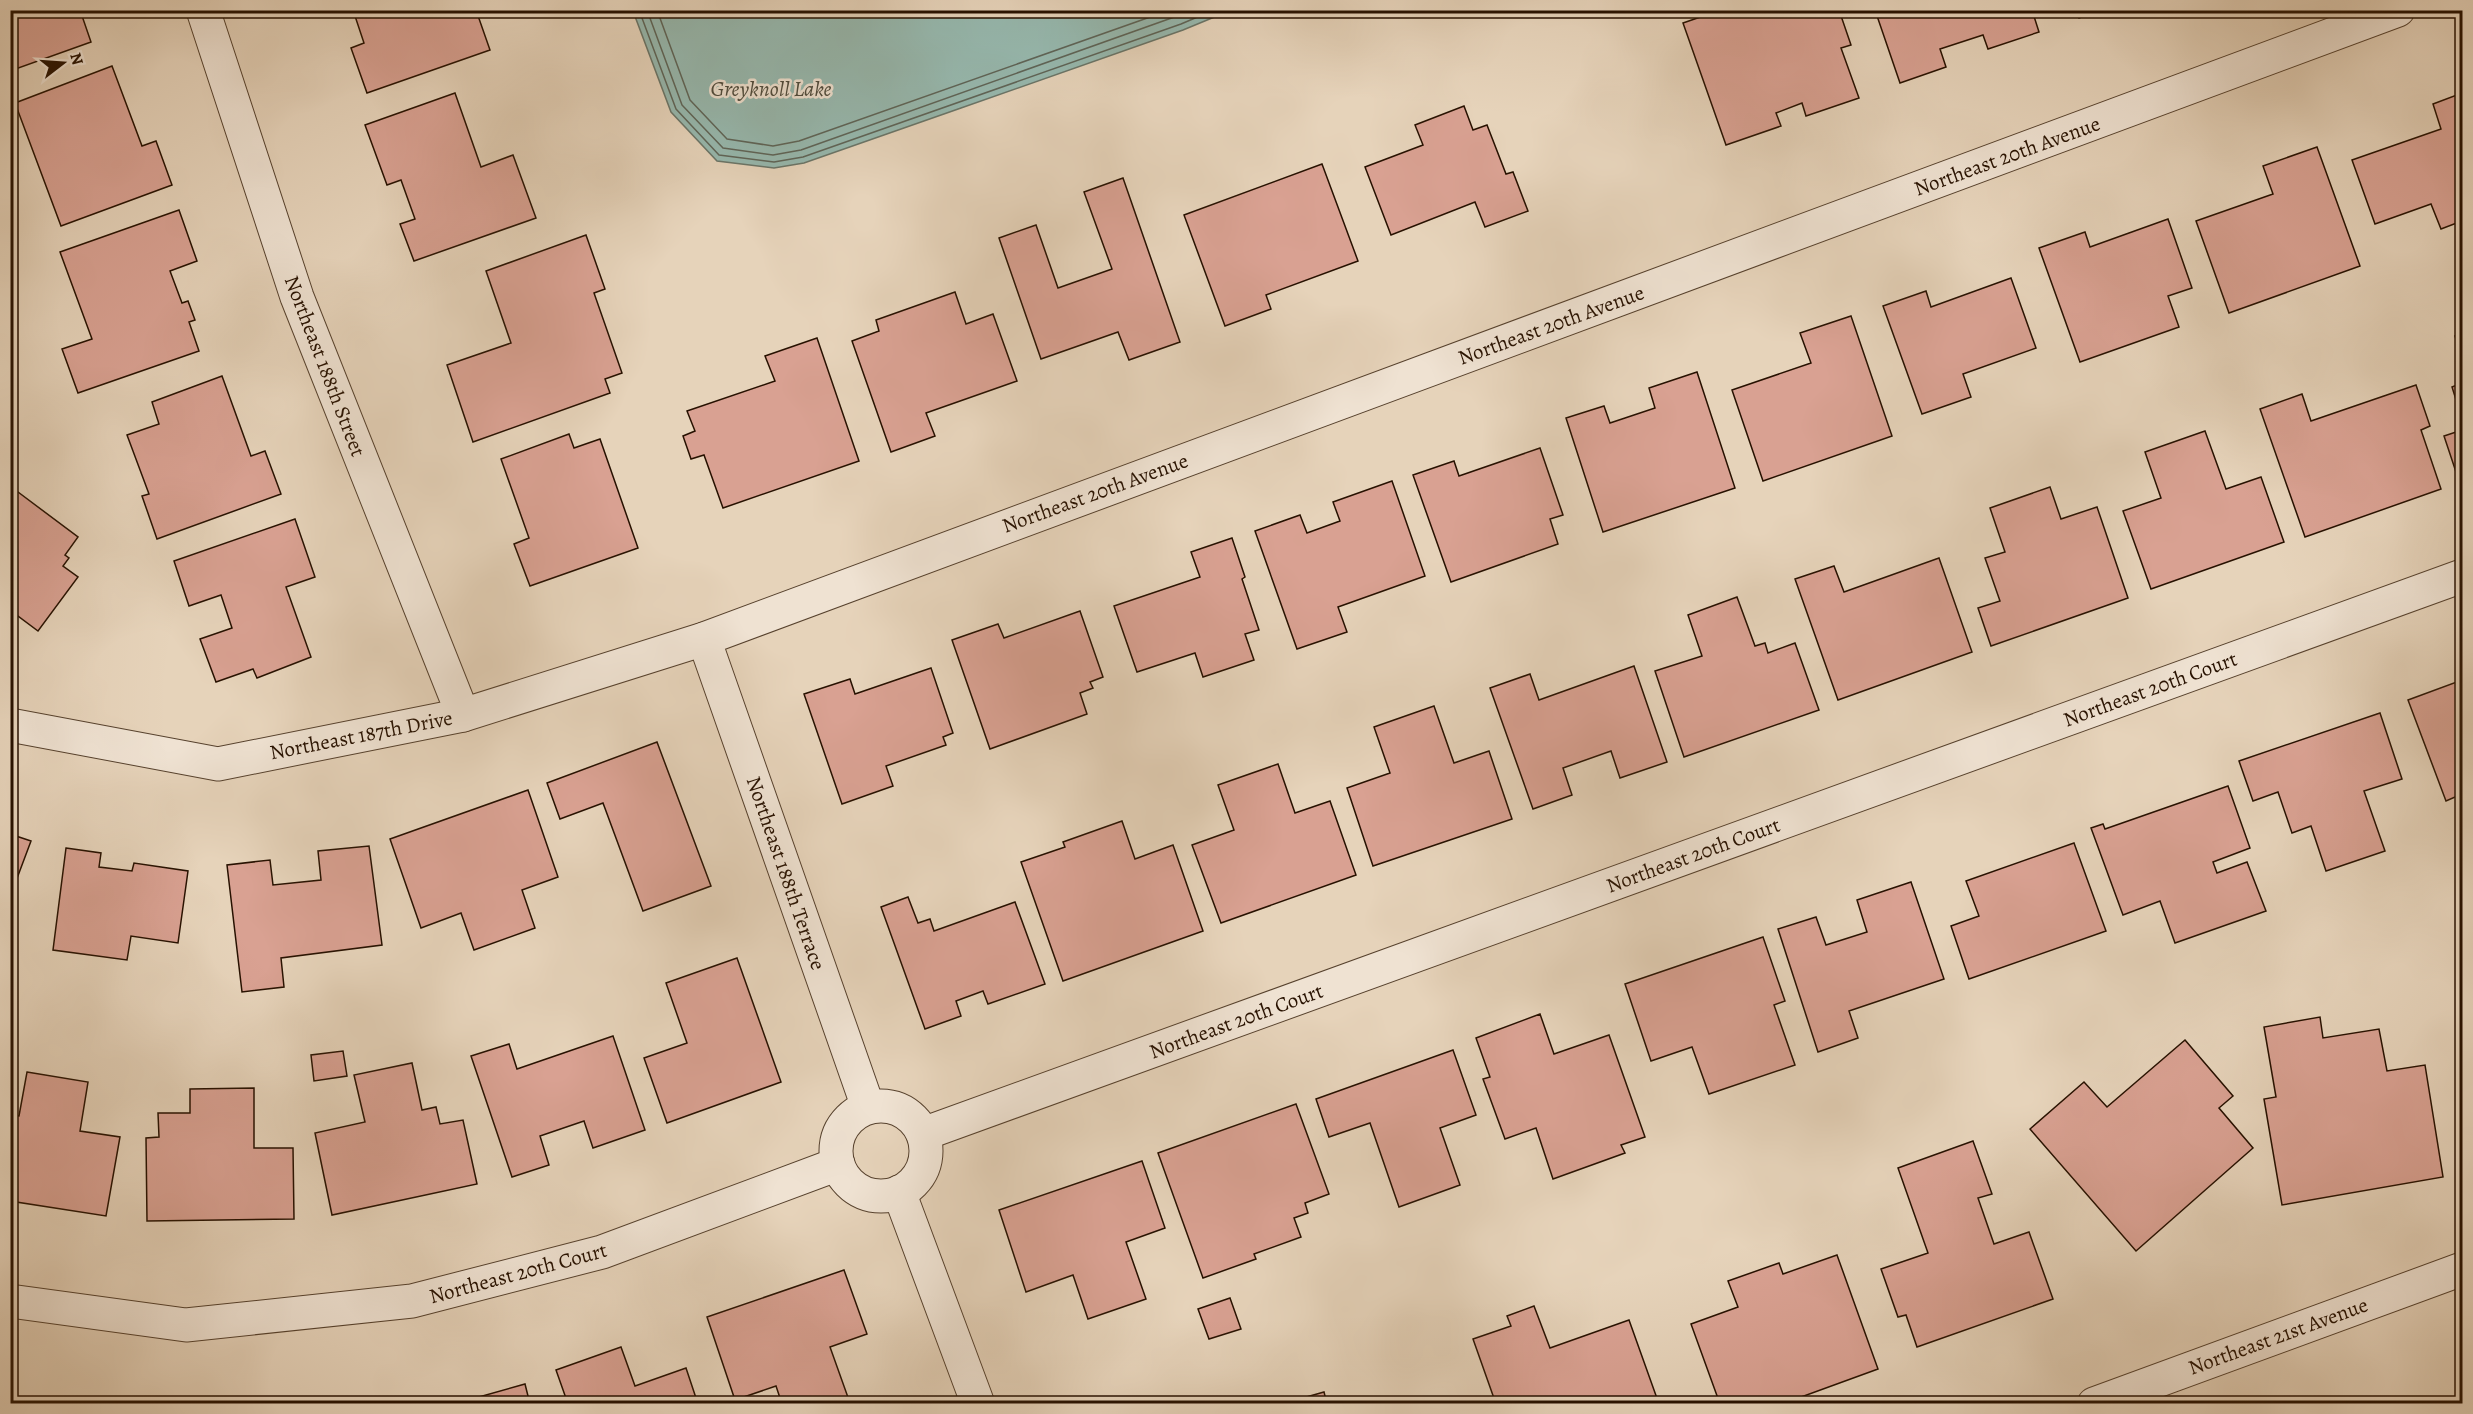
<svg xmlns="http://www.w3.org/2000/svg" width="2473" height="1414" viewBox="0 0 2473 1414" font-family="Alegreya,serif">
	<rect width="100%" height="100%" fill="#e6d3ba"/>
	<filter id="stains"><feTurbulence type="fractalNoise" baseFrequency=".00333" numOctaves="4"/><feColorMatrix values="0 0 0 0 .2 0 0 0 0 .09 0 0 0 0 .02 0 0 0 .5 -.17"/></filter>
	<radialGradient id="worn" r=".72"><stop offset=".6" stop-color="#630" stop-opacity="0"/><stop offset="1" stop-color="#630" stop-opacity=".3"/></radialGradient>
	<path fill="#96b8ae" stroke="#6a7568" stroke-width="1.5" d="M633 11V10L1229 11 1183 30 961 108 804 163 774 168 717 161 671 112Z"/>
	<g fill="none" stroke-linecap="round" stroke-linejoin="round">
		<g stroke="#5e6457" stroke-width="1.5">
			<path d="M639 10 676 109 719 155 774 162 803 157 1181 24 1214 10"/>
			<path d="M647 10 682 105 723 148 773 155 801 150 1194 10"/>
			<path d="M657 10 690 100 727 139 773 146 799 141 1170 10"/>
		</g>
	</g>
	<g fill="#d9a192" stroke="#271100" stroke-width="1.5">
		<path d="M10 10H80L91 42 10 71Z"/>
		<path d="M353 10H476L490 50 367 93 351 48 364 43Z"/>
		<path d="M1707 10H1839L1851 45 1841 48 1859 98 1806 116 1802 103 1776 113 1781 126 1726 145 1683 23 1709 14Z"/>
		<path d="M1875 10H2032L2039 32 1988 49 1983 35 1940 49 1946 67 1900 83Z"/>
		<path d="M2076 10H2100L2079 18Z"/>
		<path d="M112 66 142 146 156 141 172 185 61 226 15 103Z"/>
		<path d="M455 93 481 167 513 155 536 218 414 261 400 224 415 219 401 180 387 185 365 125Z"/>
		<path d="M2462 93V221L2441 229 2431 204 2375 224 2352 160 2441 129 2433 104Z"/>
		<path d="M1464 106 1473 130 1487 125 1506 174 1513 172 1528 211 1485 227 1475 202 1391 235 1365 167 1423 145 1415 125Z"/>
		<path d="M2317 147 2360 266 2229 313 2196 221 2273 194 2263 166Z"/>
		<path d="M1322 164 1358 261 1266 295 1271 309 1225 326 1184 215Z"/>
		<path d="M1123 178 1180 342 1129 360 1118 332 1041 359 999 238 1036 225 1058 288 1112 269 1084 192Z"/>
		<path d="M179 210 197 261 170 271 182 303 188 301 195 320 189 322 199 351 78 393 62 349 92 339 60 252Z"/>
		<path d="M2168 219 2192 288 2168 296 2179 327 2080 362 2039 248 2085 232 2090 247Z"/>
		<path d="M586 235 605 289 594 293 622 373 605 379 610 393 473 442 447 365 511 343 486 271Z"/>
		<path d="M2011 278 2036 348 1963 374 1971 397 1922 414 1883 306 1926 291 1931 307Z"/>
		<path d="M955 292 966 324 993 314 1017 381 926 413 935 436 891 452 852 341 879 331 876 320Z"/>
		<path d="M1851 316 1892 436 1763 481 1732 390 1811 363 1800 333Z"/>
		<path d="M2462 333V359L2455 336Z"/>
		<path d="M817 338 859 461 723 508 704 455 691 459 683 436 695 431 687 411 775 381 765 356Z"/>
		<path d="M1697 372 1735 488 1603 532 1566 418 1604 406 1610 423 1655 408 1649 388Z"/>
		<path d="M222 376 251 456 265 451 281 494 157 539 142 496 149 494 127 435 159 424 152 402Z"/>
		<path d="M2462 383V419L2452 387Z"/>
		<path d="M2416 385 2430 426 2421 430 2441 489 2305 537 2260 409 2302 394 2311 421Z"/>
		<path d="M2462 430V473L2457 475 2444 436Z"/>
		<path d="M2205 431 2226 489 2261 477 2284 542 2151 589 2123 511 2161 498 2145 452Z"/>
		<path d="M569 434 574 448 600 439 638 548 530 586 514 544 529 538 501 459Z"/>
		<path d="M1540 448 1563 515 1550 519 1558 544 1451 582 1413 475 1454 461 1459 476Z"/>
		<path d="M1392 481 1425 576 1338 607 1347 632 1297 649 1255 531 1300 515 1307 533 1340 521 1333 502Z"/>
		<path d="M10 486 78 537 65 555 69 558 63 566 78 577 38 631 10 610Z"/>
		<path d="M2050 487 2061 519 2097 507 2128 598 1991 646 1978 608 2000 601 1985 558 2005 552 1990 508Z"/>
		<path d="M295 519 315 577 286 587 311 657 257 678 253 669 216 682 200 639 232 628 221 595 189 606 174 561Z"/>
		<path d="M1232 538 1245 577 1242 579 1259 630 1245 634 1254 660 1203 677 1195 653 1137 672 1114 606 1200 577 1191 552Z"/>
		<path d="M1939 558 1972 652 1838 700 1795 579 1834 566 1844 592Z"/>
		<path d="M1737 597 1755 646 1765 643 1768 653 1795 643 1819 710 1684 757 1655 671 1702 656 1688 615Z"/>
		<path d="M1080 611 1103 677 1090 682 1093 688 1080 693 1087 714 990 749 952 640 998 624 1004 638Z"/>
		<path d="M1634 666 1667 762 1620 778 1611 751 1563 768 1572 795 1533 809 1490 688 1530 674 1539 700Z"/>
		<path d="M931 668 953 733 943 737 946 745 886 766 893 786 842 804 804 694 850 679 855 694Z"/>
		<path d="M2462 680V794L2446 801 2408 700Z"/>
		<path d="M1434 706 1454 763 1489 751 1512 819 1373 866 1347 788 1390 773 1374 727Z"/>
		<path d="M2380 713 2402 779 2364 791 2385 851 2326 871 2311 826 2292 833 2278 792 2253 801 2239 761Z"/>
		<path d="M657 742 711 886 643 911 603 803 560 819 547 783Z"/>
		<path d="M1278 764 1295 813 1330 801 1356 875 1221 923 1192 845 1234 830 1218 785Z"/>
		<path d="M2228 786 2250 848 2213 862 2217 873 2247 862 2266 911 2175 943 2160 901 2123 915 2091 828 2103 824 2105 829Z"/>
		<path d="M528 790 558 877 522 890 535 928 474 950 461 913 421 928 390 839Z"/>
		<path d="M1122 821 1135 859 1173 845 1203 931 1063 981 1021 862 1065 847 1063 842Z"/>
		<path d="M10 834 31 841 10 897Z"/>
		<path d="M2074 843 2106 931 1969 979 1951 926 1979 916 1966 881Z"/>
		<path d="M369 846 382 945 281 958 284 987 242 992 227 865 270 860 273 885 321 880 318 851Z"/>
		<path d="M66 848 101 853 99 867 132 871 134 863 188 871 178 943 131 936 127 960 53 950Z"/>
		<path d="M1911 882 1944 979 1849 1011 1858 1038 1818 1052 1778 929 1816 917 1826 945 1867 932 1857 900Z"/>
		<path d="M908 897 918 923 930 919 934 931 1015 902 1045 984 988 1004 983 991 956 1001 961 1016 925 1029 881 907Z"/>
		<path d="M1763 937 1785 1001 1774 1005 1795 1065 1709 1094 1692 1047 1651 1061 1625 984Z"/>
		<path d="M737 958 781 1082 667 1123 644 1058 687 1043 666 983Z"/>
		<path d="M1540 1014 1554 1054 1609 1035 1645 1137 1621 1145 1625 1153 1553 1179 1536 1128 1505 1139 1483 1079 1490 1077 1476 1038Z"/>
		<path d="M2320 1017 2323 1038 2379 1029 2387 1071 2425 1065 2443 1177 2282 1205 2264 1099 2276 1097 2264 1027Z"/>
		<path d="M613 1036 645 1130 593 1148 584 1121 540 1136 549 1165 512 1177 471 1056 509 1044 517 1069Z"/>
		<path d="M2185 1040 2233 1096 2219 1108 2253 1148 2136 1251 2030 1129 2084 1082 2107 1107Z"/>
		<path d="M1453 1050 1476 1115 1440 1128 1460 1185 1399 1207 1370 1123 1329 1137 1316 1099Z"/>
		<path d="M343 1051 347 1076 314 1081 311 1055Z"/>
		<path d="M412 1063 422 1110 436 1107 440 1124 463 1120 477 1184 332 1215 315 1133 365 1122 354 1075Z"/>
		<path d="M27 1072 88 1082 80 1131 120 1137 106 1216 10 1201V1115L19 1116Z"/>
		<path d="M254 1088V1148H293L294 1219 147 1221 146 1138 159 1137 158 1113H190V1089Z"/>
		<path d="M1296 1104 1329 1194 1305 1203 1308 1213 1294 1218 1301 1237 1254 1254 1256 1259 1203 1278 1158 1153Z"/>
		<path d="M1973 1141 1992 1194 1978 1198 1994 1244 2029 1232 2053 1299 1917 1347 1906 1315 1898 1317 1881 1269 1928 1253 1898 1168Z"/>
		<path d="M1142 1161 1165 1228 1126 1242 1146 1299 1088 1319 1073 1275 1026 1292 999 1210Z"/>
		<path d="M1837 1255 1878 1369 1782 1404H1720L1691 1324 1738 1307 1728 1281 1779 1263 1783 1274Z"/>
		<path d="M844 1270 867 1334 830 1347 850 1403 782 1404 776 1386 735 1400 707 1317Z"/>
		<path d="M1230 1298 1241 1329 1209 1339 1198 1309Z"/>
		<path d="M1534 1306 1550 1348 1629 1320 1659 1404H1496L1473 1339 1511 1326 1507 1316Z"/>
		<path d="M621 1347 635 1386 686 1368 698 1404H568L556 1370Z"/>
		<path d="M525 1384 530 1404H454Z"/>
		<path d="M1324 1392 1327 1404H1285V1403Z"/>
		<path d="M1189 1397 1201 1404H1186Z"/>
	</g>
	<g fill="none" stroke-linecap="round" stroke-linejoin="round">
		<defs>
			<g id="minor">
				<path d="M203 10 297 297 463 715"/>
				<path d="M704 639 868 1107"/>
				<path d="M10 725 218 764 463 715 704 639 2398 10"/>
				<circle cx="881" cy="1151" r="45"/>
				<path d="M923 1134 2462 576"/>
				<path d="M899 1192 978 1404"/>
				<path d="M10 1301 186 1325 412 1301 602 1252 838 1164"/>
				<path d="M2094 1404 2462 1269"/>
			</g>
		</defs>
		<use href="#minor" stroke="#57422e" stroke-width="35"/>
		<use href="#minor" stroke="#efe2d2" stroke-width="33"/>
	</g>
	<g text-anchor="middle" dominant-baseline="central" stroke-width="5" stroke-linejoin="round" paint-order="stroke">
		<g font-size="21" fill="#271100" stroke="#efe2d2">
			<text transform="translate(2007 156) rotate(-20)">Northeast 20th Avenue</text>
			<text transform="translate(1551 325) rotate(-20)">Northeast 20th Avenue</text>
			<text transform="translate(325 366) rotate(69)">Northeast 188th Street</text>
			<text transform="translate(1095 493) rotate(-20)">Northeast 20th Avenue</text>
			<text transform="translate(2150 689) rotate(-20)">Northeast 20th Court</text>
			<text transform="translate(361 735) rotate(-11)">Northeast 187th Drive</text>
			<text transform="translate(1693 855) rotate(-20)">Northeast 20th Court</text>
			<text transform="translate(786 873) rotate(71)">Northeast 188th Terrace</text>
			<text transform="translate(1236 1021) rotate(-20)">Northeast 20th Court</text>
			<text transform="translate(518 1273) rotate(-15)">Northeast 20th Court</text>
			<text transform="translate(2278 1336) rotate(-20)">Northeast 21st Avenue</text>
		</g>
		<g font-size="22" font-style="italic" fill="#4e4b3d" stroke="#efe2d2">
			<text x="771" y="89">Greyknoll Lake</text>
		</g>
	</g>
	<rect width="2473" height="1414" fill="none" stroke="#e6d3ba" stroke-width="36"/>
	<rect x="12" y="12" width="2449" height="1390" fill="none" stroke="#271100" stroke-width="3"/>
	<rect x="18" y="18" width="2437" height="1378" fill="none" stroke="#271100" stroke-width="1.5"/>
	<g transform="translate(63 63) rotate(73)" stroke="#efe2d2" stroke-width="4.5" paint-order="stroke">
	<path d="M0-4.5L10 22L0 15L-10 22Z" fill="#271100"/>
	<text y="-9" font-size="16" font-weight="bold" text-anchor="middle" fill="#271100">N</text>
	</g>
	<rect width="100%" height="100%" filter="url(#stains)"/>
	<rect width="100%" height="100%" fill="url(#worn)"/>
</svg>
